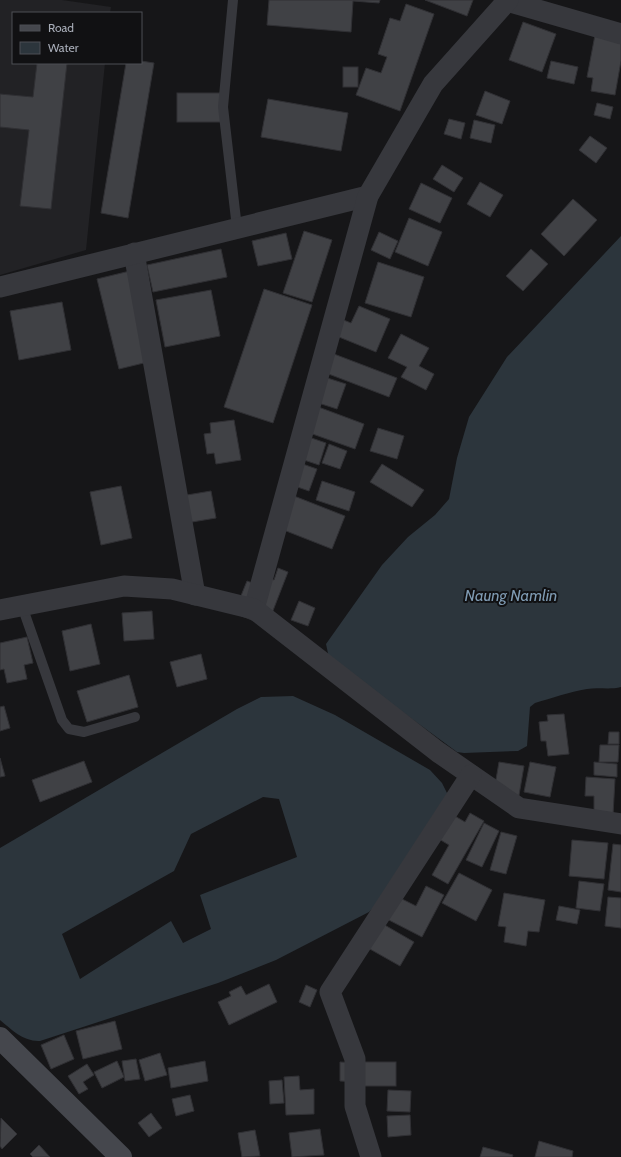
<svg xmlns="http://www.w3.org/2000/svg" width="621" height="1157" viewBox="0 0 621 1157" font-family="Cabin,sans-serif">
	<rect width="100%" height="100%" fill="#161618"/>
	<path fill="#222225" d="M0 0H62L111 7 110 13H13V63H105L86 250 0 275Z"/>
	<g fill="#2c353c" fill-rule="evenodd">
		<path d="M621 236V687C610 690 598 687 587 689 569 692 552 698 535 703L530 707 527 746 518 751 464 753 457 752 329 658 326 644 382 565 408 537 435 515 449 499 457 458 469 417 507 357Z"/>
		<path d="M293 696 335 715 430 770 442 783 448 795 389 892 369 912 276 960 218 983 40 1041C24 1042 12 1030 0 1020V848L237 709 261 697ZM263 797 279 799 297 857 200 895 211 929 183 943 171 921 80 979 62 934 174 871 191 834Z"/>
	</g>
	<g fill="#404145" stroke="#303034">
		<path d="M269 0H380L379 3 353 1 351 32 267 25Z"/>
		<path d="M425 0H473L467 16Z"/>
		<path d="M406 4 434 14 400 111 356 95 366 68 381 73 387 57 378 54 390 18 400 21Z"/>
		<path d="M523 22 556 34 542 72 509 60Z"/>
		<path d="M595 35 621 40V61L615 95 591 91 593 78 587 77Z"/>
		<path d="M141 61 154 63 128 218 101 213 126 63H141Z"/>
		<path d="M551 61 578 67 574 84 547 78Z"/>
		<path d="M37 63H67L51 209 20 206 29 130 0 127V94L33 97Z"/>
		<rect x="343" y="67" width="15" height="20"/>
		<path d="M485 91 510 101 502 124 476 115Z"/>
		<rect x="177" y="93" width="44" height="29"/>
		<path d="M268 99 348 113 341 151 261 137Z"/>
		<path d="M597 103 613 107 610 119 594 115Z"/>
		<path d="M449 119 465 123 461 139 444 134Z"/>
		<path d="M474 120 495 125 491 143 470 138Z"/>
		<path d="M590 136 607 148 596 163 579 150Z"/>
		<path d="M442 165 463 178 454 192 433 179Z"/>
		<path d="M480 182 503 195 490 217 467 204Z"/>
		<path d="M421 183 452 198 440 223 409 209Z"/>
		<path d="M573 199 597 220 564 256 541 234Z"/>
		<path d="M409 218 442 232 428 266 395 252Z"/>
		<path d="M304 231 332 240 312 302 283 293Z"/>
		<path d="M379 232 398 241 390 259 371 250Z"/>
		<path d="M286 233 292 259 258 266 252 241Z"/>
		<path d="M221 249 227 277 153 292 147 265Z"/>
		<path d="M531 249 548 264 523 291 506 276Z"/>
		<path d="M378 262 424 277 411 317 365 303Z"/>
		<path d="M134 270 152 361 119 369 97 279Z"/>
		<path d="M264 289 312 305 273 423 224 407Z"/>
		<path d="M211 290 220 336 165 347 156 300Z"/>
		<path d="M62 302 71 350 19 360 10 311Z"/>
		<path d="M359 306 390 319 376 352 334 335 341 319 351 323Z"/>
		<path d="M401 334 429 348 419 366 434 374 426 390 401 377 407 367 388 358Z"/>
		<path d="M334 354 397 378 389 397 326 373Z"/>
		<path d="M315 374 346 384 337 409 306 399Z"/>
		<path d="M313 405 364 424 355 449 304 431Z"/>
		<path d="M234 420 241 460 216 464 214 453 207 454 204 434 211 433 210 423Z"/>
		<path d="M378 428 404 436 397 459 370 451Z"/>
		<path d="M297 433 326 443 319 465 289 455Z"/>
		<path d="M329 444 347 451 340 469 322 463Z"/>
		<path d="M294 461 317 469 309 491 286 483Z"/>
		<path d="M382 464 424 490 412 507 370 482Z"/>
		<path d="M322 481 355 492 349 511 316 500Z"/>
		<path d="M121 486 132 538 101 545 90 492Z"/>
		<path d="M211 491 216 518 186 523 181 496Z"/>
		<path d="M289 494 345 516 332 549 276 527Z"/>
		<path d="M278 568 288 572 267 626 234 613 247 581 258 585 261 575 274 580Z"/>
		<path d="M299 601 315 608 308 626 291 620Z"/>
		<path d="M152 611 154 639 124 641 122 613Z"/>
		<path d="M91 624 100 664 70 671 62 631Z"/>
		<path d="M27 637 33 663 24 665 27 679 7 683 4 669 0 670V643Z"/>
		<path d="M201 654 207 679 177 687 170 662Z"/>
		<path d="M129 675 138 707 87 722 77 691Z"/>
		<path d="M4 706 10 728 0 731V707Z"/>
		<path d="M564 714 569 754 548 756 546 741H541L539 722 548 721 547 715Z"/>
		<path d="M609 732H619V744H608Z"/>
		<path d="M600 745H619L618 762H599Z"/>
		<path d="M0 758 5 776 0 777Z"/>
		<path d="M84 761 92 782 40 802 32 780Z"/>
		<path d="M499 762 524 766 518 801 493 797Z"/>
		<path d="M530 762 556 767 550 797 524 792Z"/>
		<path d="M594 762 617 764V777L594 775Z"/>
		<path d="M586 777 615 779 613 815 594 813V796H585Z"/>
		<path d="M448 812 465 822 470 813 484 821 448 884 432 875 449 845 434 836Z"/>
		<path d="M484 823 499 831 482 867 466 860Z"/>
		<path d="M501 832 517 836 506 874 490 870Z"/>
		<path d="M572 840 608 843 604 879 569 876Z"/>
		<path d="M613 844 621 845V892L608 890Z"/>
		<path d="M459 873 492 890 476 921 442 903Z"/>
		<path d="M579 881 604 884 600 911 576 908Z"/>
		<path d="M426 886 444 895 422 937 383 917 394 895 416 906Z"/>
		<path d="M504 893 545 900 539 932 528 931 526 946 504 942 506 927 498 926Z"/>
		<path d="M608 897 621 898V928L605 926Z"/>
		<path d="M559 906 580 910 577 924 556 920Z"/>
		<path d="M376 920 414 942 400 966 361 944Z"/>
		<path d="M269 984 277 1002 229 1025 218 1002 231 996 229 992 241 986 246 995Z"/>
		<path d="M306 985 317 990 310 1007 299 1002Z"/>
		<path d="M115 1021 122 1049 83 1059 76 1031Z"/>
		<path d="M64 1035 74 1059 51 1069 41 1045Z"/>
		<path d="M160 1053 167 1075 145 1081 139 1060Z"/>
		<path d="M136 1059 140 1079 125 1081 122 1061Z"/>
		<path d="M117 1061 124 1077 102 1088 94 1072Z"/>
		<path d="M205 1061 208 1081 171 1088 168 1068Z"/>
		<path d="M340 1062 359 1063V1082L340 1081Z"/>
		<rect x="363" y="1062" width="33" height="24"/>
		<path d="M87 1064 94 1075 83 1082 88 1089 79 1094 68 1076Z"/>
		<path d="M299 1076 300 1090 314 1089V1114L286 1115 284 1077Z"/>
		<path d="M282 1080 284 1103 270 1104 269 1081Z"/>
		<path d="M388 1090 411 1091 410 1112 387 1111Z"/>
		<path d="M190 1095 194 1111 176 1116 172 1099Z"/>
		<path d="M151 1113 162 1128 149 1137 138 1123Z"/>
		<path d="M410 1115 411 1135 388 1137 387 1116Z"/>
		<path d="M1 1118 17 1134 2 1149 0 1146Z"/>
		<path d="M320 1129 324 1155 292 1157 289 1133Z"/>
		<path d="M255 1130 260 1156 242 1157 238 1133Z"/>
		<path d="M539 1141 573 1151 572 1157H535Z"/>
		<path d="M39 1145 50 1157H33L30 1154Z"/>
		<path d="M483 1147 513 1155 512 1157H480Z"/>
	</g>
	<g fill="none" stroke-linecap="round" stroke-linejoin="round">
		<g stroke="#37383d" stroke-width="10">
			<path d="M233 0 223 107 237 228"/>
			<path d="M22 606 62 720 69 729 84 732 135 717"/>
		</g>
		<g stroke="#37383d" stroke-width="21">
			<path d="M507 1 621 34"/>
			<path d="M134 253 195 595"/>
			<path d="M0 287 368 196"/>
			<path d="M254 609 368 196 433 84 508 0"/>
			<path d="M0 610 124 586 172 589 254 609 438 752 519 808 621 824"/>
			<path d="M371 1157 355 1106V1059L330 992 471 775"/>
		</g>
		<path stroke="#45474d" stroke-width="22" d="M0 1038 121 1157"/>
	</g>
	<g text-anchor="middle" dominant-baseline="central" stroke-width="4" stroke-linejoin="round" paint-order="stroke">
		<g font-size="16" font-style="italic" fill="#7f9bb3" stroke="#111113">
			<text x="511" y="595">Naung Namlin</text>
		</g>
	</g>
	<rect x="12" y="12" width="130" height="52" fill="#111113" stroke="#4d4f55"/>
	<rect x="20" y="25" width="20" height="6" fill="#45474d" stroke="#4d4f55"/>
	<text x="48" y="32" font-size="12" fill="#a8adb8">Road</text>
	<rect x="20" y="42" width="20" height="12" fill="#2c353c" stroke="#4d4f55"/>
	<text x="48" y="52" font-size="12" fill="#a8adb8">Water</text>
</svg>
